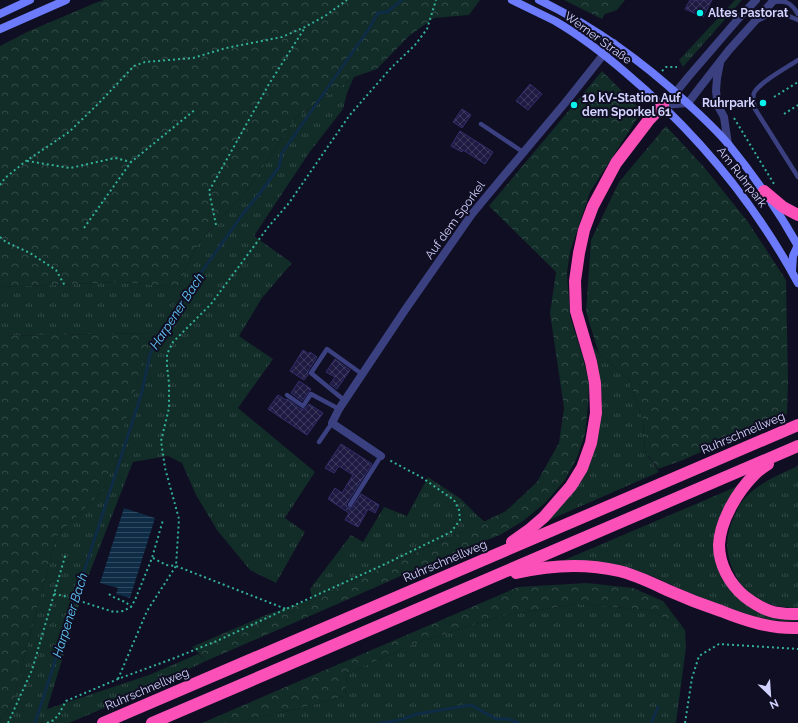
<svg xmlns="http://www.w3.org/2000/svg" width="798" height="723" viewBox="0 0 798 723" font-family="Raleway,sans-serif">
	<defs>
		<pattern id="grass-tufts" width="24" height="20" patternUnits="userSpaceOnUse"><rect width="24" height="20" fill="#122c28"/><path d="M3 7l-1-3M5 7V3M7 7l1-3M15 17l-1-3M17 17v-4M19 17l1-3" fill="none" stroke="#334a48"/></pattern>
		<pattern id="forest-crowns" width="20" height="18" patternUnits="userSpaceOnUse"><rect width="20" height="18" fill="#122c28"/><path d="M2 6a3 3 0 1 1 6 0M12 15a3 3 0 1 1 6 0" fill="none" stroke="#334a48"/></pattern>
		<pattern id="water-rules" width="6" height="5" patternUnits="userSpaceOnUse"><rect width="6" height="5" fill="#0e2c46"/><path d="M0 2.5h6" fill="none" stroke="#304a62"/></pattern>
		<pattern id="building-cross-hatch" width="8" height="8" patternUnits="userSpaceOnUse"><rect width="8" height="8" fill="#1e1b43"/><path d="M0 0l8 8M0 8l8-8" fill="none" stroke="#3e3b5f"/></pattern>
	</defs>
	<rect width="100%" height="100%" fill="#0f0e22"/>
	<g fill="url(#grass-tufts)">
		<path d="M735 0H742L683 67 679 60Z"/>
		<path d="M354 77 347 93 343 109 309 153 254 236 292 263 262 298 239 336 273 359 238 408 315 472 285 518 305 532 276 583 250 570 217 530 196 495 182 463 168 456 133 462 86 582 47 709 149 675 198 654 206 661 137 694 69 723H0V721L13 700 56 537 103 490 150 343 156 333 0 336V287L121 282 178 287 198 243 249 188 295 118Z"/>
		<path d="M593 346 599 354 629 380 643 420 645 451 659 472 547 521 570 496 601 417 602 401 600 382 597 360Z"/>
		<path d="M798 466V608C781 609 756 602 744 589 741 586 738 581 736 576 725 555 724 537 735 515 736 512 738 508 740 504 754 485 777 475 798 466Z"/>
		<path d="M428 477 461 499 477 515 485 522 458 534 312 599 310 589 351 535 363 542 384 507 407 516Z"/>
		<path d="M738 486 739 487 726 503 720 516 716 528 729 587 798 618V621H785L766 620 746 614 701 598 652 576 629 568 562 561Z"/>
		<path d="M578 604 650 610 685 630 686 647 676 723H237L245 720 297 709 345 696 347 674 411 645 500 616Z"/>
	</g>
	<g fill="url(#forest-crowns)">
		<path d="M104 0H480L469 15 434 18 409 36 377 69 354 77 295 118 249 188 198 243 178 287 121 282 0 287V46L27 32 95 3Z"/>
		<path d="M564 0H625L617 10 605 14 602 19Z"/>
		<path d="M602 71 642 111 590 192 570 252 567 273 570 316 583 358 589 383 588 405 585 434 577 458 565 480 545 503 523 521 500 535 446 556 342 602 206 661 192 647 266 615 312 599 458 534 506 511 537 482 559 443 564 408 550 313 556 272 489 206 571 108 574 110 578 105 576 102Z"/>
		<path d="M666 126 704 167 748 222 786 280 788 382 787 414 683 460 658 469 645 451 643 420 629 380 599 354 586 312 591 240 619 182Z"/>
		<path d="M156 333 150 343 116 452 103 490 56 537 13 700 0 721V336Z"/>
		<path d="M587 583 633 588 663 601 685 630 650 610 578 604 500 616 411 645 347 674 345 696 297 709 245 720 237 723H202L518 587Z"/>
	</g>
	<path fill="url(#water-rules)" d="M124 508 155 518 130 598 116 594 118 588 100 583Z"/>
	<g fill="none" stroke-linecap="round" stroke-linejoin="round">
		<g stroke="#0e2c46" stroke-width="3">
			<path d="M35 723 142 392 150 354 196 280 242 215 260 193 279 167 282 153 368 30 378 13 387 12 402 0"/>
			<path d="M380 723 400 720 417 714 471 705 496 719H508L519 723"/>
			<path d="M651 723 658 707"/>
		</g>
	</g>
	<g fill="url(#building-cross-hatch)" stroke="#322e6e">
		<path d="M690 0H712L703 17 685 9Z"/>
		<path d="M530 84 542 94 528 110 516 101Z"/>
		<path d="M462 109 471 115 462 128 453 122Z"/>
		<path d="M460 131 493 152 485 164 463 150 462 152 451 146Z"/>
		<path d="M303 350 309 354 310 352 317 357 308 371V375L304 380 290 371Z"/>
		<path d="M335 359 350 370 337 389 330 384 335 377 326 372Z"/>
		<path d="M299 381 311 389 302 401 291 393Z"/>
		<path d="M278 395 286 400 287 399 301 409H305L309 404 323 413 307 435 268 409Z"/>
		<path d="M341 444 372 464 347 503 346 505 348 508H352L361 494 379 505 375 513 368 509 358 527 345 520 349 513 328 499 335 488 342 493 353 475 339 466 334 473 325 468Z"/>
	</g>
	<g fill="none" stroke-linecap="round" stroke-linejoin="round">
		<g stroke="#32b198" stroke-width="2" stroke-dasharray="2 3" stroke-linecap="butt">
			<path d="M662 71 666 67H677"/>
			<path d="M774 97 798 82"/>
			<path d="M784 114 798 105"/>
			<path d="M734 118 774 184"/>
			<path d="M27 161 70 168 115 158 131 162"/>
			<path d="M0 185 5 178 26 161 69 132 99 103 134 66 145 62 193 58 226 48 282 37 305 27 325 16 347 0"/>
			<path d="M216 225 209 191 269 84 304 29"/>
			<path d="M84 228 131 162 196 109"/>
			<path d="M0 237 6 242 30 253 56 270 65 286"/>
			<path d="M153 558 166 565 176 566 286 609"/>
			<path d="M54 594 64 596 114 612 123 611 131 607 135 600 152 558 163 520"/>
			<path d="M109 594C116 600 124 599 131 607"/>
			<path d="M118 679 147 611 176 566 179 519 165 468 161 441 169 408V383L167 366V354L173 342 211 304 269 226 289 203 349 116 390 69 415 45 427 29 436 0"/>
			<path d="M8 723 32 670 66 553"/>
			<path d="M47 723 54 720 59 714 66 701 118 679 172 659 219 640 286 609 383 565 451 532 460 520 459 510 454 500 421 477 389 460"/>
			<path d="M685 723 692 678 699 656 719 644 798 649"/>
		</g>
		<g stroke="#3b4180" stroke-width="4.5">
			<path d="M772 2C785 0 791 2 798 14"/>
			<path d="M759 20C778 10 780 12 798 20"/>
			<path d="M798 60C788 67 758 83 754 93 752 98 754 103 755 109L798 177"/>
			<path d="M481 124 523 152"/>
			<path d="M287 395 303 406 311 394 339 409"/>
			<path d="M344 400 311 373 327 349 362 374"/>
			<path d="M319 442 332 423"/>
			<path d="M350 505 381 456"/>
		</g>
		<g stroke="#3b4180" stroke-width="8">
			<path d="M720 63 717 78 716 91 718 106 724 117 728 144"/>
			<path d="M663 105 688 103 701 86 729 50 774 0"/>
			<path d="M663 105 676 92 689 76 739 18 756 0"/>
			<path d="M381 456 332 423 339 409 405 310 472 214 501 179 565 103 604 54 614 43"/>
		</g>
		<g stroke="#6b7bfb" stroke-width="8">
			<path d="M512 0C526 7 541 14 555 21 581 36 604 54 626 73 696 132 754 202 798 283"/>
			<path d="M539 0C593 26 642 61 686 102 701 116 716 129 729 145 755 177 778 210 798 246"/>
			<path d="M0 14 30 0"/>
			<path d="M0 29 66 0"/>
			<path d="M792 271 793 256 798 245"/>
		</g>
		<g stroke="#fa50b8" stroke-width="12">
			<path d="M764 191 783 207 798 215"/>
			<path d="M768 464C763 467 758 471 754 475 737 492 720 521 719 545 719 565 730 584 744 596 762 610 775 615 798 614"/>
			<path d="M512 542 529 530 544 517 571 486 582 468 591 443 596 413 595 383 591 362 576 311 575 281 579 253 584 230 593 206 616 163 648 121 663 105"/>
			<path d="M516 573C550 565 585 563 619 571 636 575 652 583 667 590 685 598 703 605 721 611 746 621 771 629 798 628"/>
			<path d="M103 723 798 425"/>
			<path d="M152 723 798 446"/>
		</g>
	</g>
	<g fill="#07f4ec" stroke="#0f0e22" stroke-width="1.5">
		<circle cx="700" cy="13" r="4"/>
		<circle cx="763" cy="103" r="4"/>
		<circle cx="574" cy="105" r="4"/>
	</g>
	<g text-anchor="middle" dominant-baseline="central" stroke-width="4" stroke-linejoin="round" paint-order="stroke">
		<g font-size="12" font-weight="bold" fill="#d1d2fe" stroke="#0f0e22" text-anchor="start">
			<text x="708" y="13">Altes Pastorat</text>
			<text x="582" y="98">10 kV-Station Auf<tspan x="582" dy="14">dem Sporkel 61</tspan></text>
			<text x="755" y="103" text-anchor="end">Ruhrpark</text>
		</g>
		<g font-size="12" fill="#d1d2fe" stroke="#0f0e22">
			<text transform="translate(598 38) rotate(36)">Werner Straße</text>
			<text transform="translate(742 177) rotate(52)">Am Ruhrpark</text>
			<text transform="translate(455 220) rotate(-54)">Auf dem Sporkel</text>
			<text transform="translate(743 433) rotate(-23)">Ruhrschnellweg</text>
			<text transform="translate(445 561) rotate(-23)">Ruhrschnellweg</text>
			<text transform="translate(147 689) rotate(-23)">Ruhrschnellweg</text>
		</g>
		<g font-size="13" font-style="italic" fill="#62c8fa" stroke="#0f0e22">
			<text transform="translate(177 311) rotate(-57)">Harpener Bach</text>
			<text transform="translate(70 615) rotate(-72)">Harpener Bach</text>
		</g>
	</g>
	<g transform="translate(770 695) rotate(155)" stroke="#0f0e22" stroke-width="3" paint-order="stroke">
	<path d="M0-3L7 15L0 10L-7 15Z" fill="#d1d2fe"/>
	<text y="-6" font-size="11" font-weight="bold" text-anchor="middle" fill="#d1d2fe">N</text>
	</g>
</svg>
